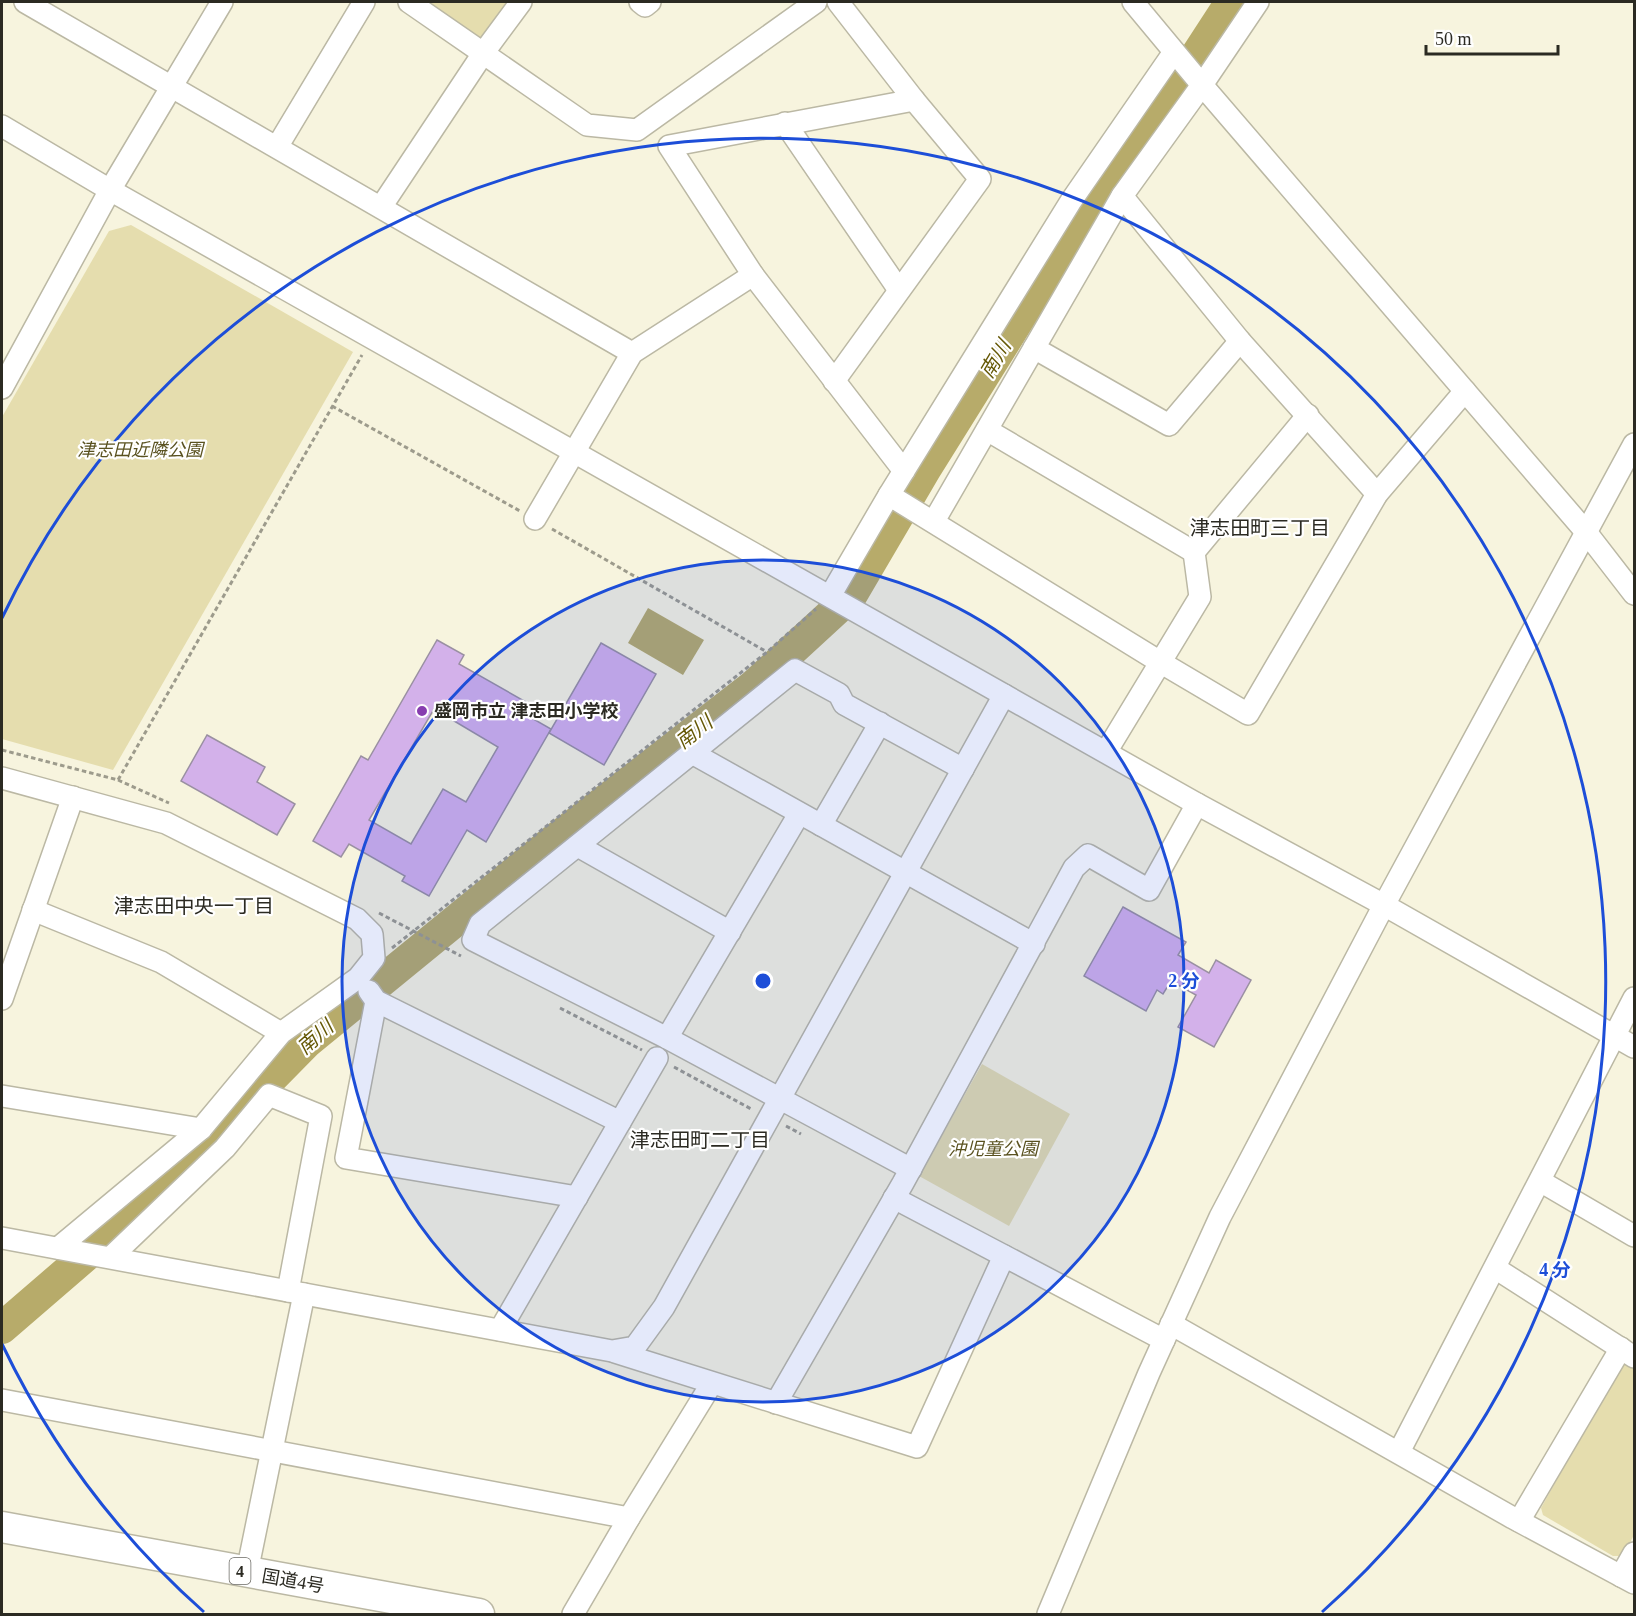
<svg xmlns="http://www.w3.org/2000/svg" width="1636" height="1616" viewBox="0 0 1636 1616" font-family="'Times New Roman','Noto Sans JP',serif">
	<rect width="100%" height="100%" fill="#f7f4de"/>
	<g fill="#e5ddae">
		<path d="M423 2H508L484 38 477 39Z"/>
		<path d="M131 225 353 352 113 770 2 739V417L109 231Z"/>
		<path d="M982 1064 1070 1114 1009 1226 919 1176Z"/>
		<path d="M1627 1360 1634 1364V1535L1623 1556H1613L1543 1515 1541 1508 1622 1363Z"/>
	</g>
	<path fill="#b7ab6a" d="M648 608 704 640 683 675 628 643Z"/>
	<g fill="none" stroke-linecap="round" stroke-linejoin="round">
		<path stroke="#b7ab6a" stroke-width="32" d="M2 1328 105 1239 194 1157 307 1042 553 841 752 687 851 596 926 468 1042 282 1107 184 1164 105 1231 2"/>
	</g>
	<g fill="#d3b1ea" stroke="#9a90a2" stroke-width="1.5" fill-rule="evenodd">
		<path d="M437 640 464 655 459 664 526 702 521 712 551 729 486 842 467 830 429 896 402 881 405 876 349 844 341 857 313 841 361 756 368 760ZM434 709 498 747 466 802 443 789 411 844 369 820Z"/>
		<path d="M601 643 656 674 604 765 549 733Z"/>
		<path d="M207 735 265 767 257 782 295 804 277 835 181 781Z"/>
		<path d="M1123 907 1186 942 1178 955 1209 973 1216 960 1251 980 1214 1047 1178 1027 1196 995 1171 981 1163 994 1157 990 1146 1011 1084 976Z"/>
	</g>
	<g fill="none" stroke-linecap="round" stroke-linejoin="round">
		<defs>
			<g id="minor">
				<path d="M25 2 632 353"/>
				<path d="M409 2 587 125 637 130 816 2"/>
				<path d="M640 2 645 6 650 2"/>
				<path d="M1133 2 1202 85 1586 532 1634 594"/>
				<path d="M1258 2 1202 85 1122 196 1240 341 1377 494"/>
				<path d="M785 123 899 290"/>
				<path d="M2 126 110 190 1197 804 1384 905 1634 1047"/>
				<path d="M277 147 364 2"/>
				<path d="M381 207 484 52 521 2"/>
				<path d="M1034 348 1169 425 1240 341"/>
				<path d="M834 381 980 179 914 100 838 2"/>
				<path d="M2 388 110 190 222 2"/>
				<path d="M987 430 1194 552"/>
				<path d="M904 471 753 275 669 146 914 100"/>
				<path d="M889 495 1160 662 1248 714 1377 494 1465 391"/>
				<path d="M535 519 632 353 753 275"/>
				<path d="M934 521 1122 196"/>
				<path d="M830 596 889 495 1071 201 1174 52"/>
				<path d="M1106 752 1200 597 1194 552 1308 415"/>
				<path d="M692 753 1034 944"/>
				<path d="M2 778 166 823 357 919 372 934 374 958 358 978 281 1033 201 1129 58 1248"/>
				<path d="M821 825 880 723"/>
				<path d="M578 846 730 932"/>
				<path d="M33 910 161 962 281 1033"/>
				<path d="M369 991 376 1001 620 1122"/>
				<path d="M2 999 73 797"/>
				<path d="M376 1001 346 1158 577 1197"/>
				<path d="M667 1038 799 814"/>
				<path d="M2 1096 201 1129"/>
				<path d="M911 1169 667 1038 473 940 480 924 795 670 839 694 844 704 963 769"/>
				<path d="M1540 1181 1634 1236"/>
				<path d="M894 1198 1164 1340"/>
				<path d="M2 1238 612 1351 635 1347 664 1307 1004 695"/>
				<path d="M111 1257 225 1148 269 1095 321 1116 288 1291"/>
				<path d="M1495 1268 1634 1357"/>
				<path d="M1171 1324 1513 1518 1634 1583"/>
				<path d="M500 1330 657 1058"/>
				<path d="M615 1352 917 1447 1004 1256"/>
				<path d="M2 1400 629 1518"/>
				<path d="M776 1403 903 1183 1074 868 1088 855 1149 890 1197 804"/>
				<path d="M1399 1452 1634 998"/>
				<path d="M1519 1521 1621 1348"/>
				<path d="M247 1572 304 1294"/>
				<path d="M1621 1576 1634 1553"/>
				<path d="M573 1614 629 1518 712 1383"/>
				<path d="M1048 1614 1149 1373 1220 1217 1384 905 1634 444"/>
			</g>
			<path id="highway" d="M2 1527 479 1614"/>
		</defs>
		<use href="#minor" stroke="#bbb8a4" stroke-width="24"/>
		<use href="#highway" stroke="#bbb8a4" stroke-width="33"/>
		<g stroke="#9d9b8c" stroke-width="3" stroke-dasharray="4.5 3" stroke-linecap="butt">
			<path d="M332 406 520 511"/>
			<path d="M552 529 767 652"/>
			<path d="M2 750 118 780 362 355"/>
			<path d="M118 780 169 803"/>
			<path d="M379 913 461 956"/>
			<path d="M392 948 767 652 816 609"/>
			<path d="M560 1008 642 1050"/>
			<path d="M674 1067 753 1110"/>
			<path d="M786 1126 801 1134"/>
		</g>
		<use href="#minor" stroke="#fff" stroke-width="21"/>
		<use href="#highway" stroke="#fff" stroke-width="30"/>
	</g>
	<circle cx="763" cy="981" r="421" fill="#1d4ed8" fill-opacity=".12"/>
	<g fill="none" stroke="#1d4ed8" stroke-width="3">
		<circle cx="763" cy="981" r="421"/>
		<path d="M204 1612A843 843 0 0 1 2 1344M2 618A843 843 0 1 1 1322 1612"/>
	</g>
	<circle fill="#873daf" stroke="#fff" stroke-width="2" cx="422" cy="711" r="6"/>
	<g text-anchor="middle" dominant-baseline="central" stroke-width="4.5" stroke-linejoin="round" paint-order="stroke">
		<rect fill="#fff" stroke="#6b6a64" stroke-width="1.5" x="229.5" y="1558" width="21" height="26" rx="4.5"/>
		<g font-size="16" font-weight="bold" fill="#2b2a22">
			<text x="240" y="1571">4</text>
		</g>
		<g font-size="18" font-style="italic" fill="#5a5220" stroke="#fff">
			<text x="140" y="450">津志田近隣公園</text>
			<text x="993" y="1149">沖児童公園</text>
		</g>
		<g font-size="18" font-weight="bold" fill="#2b2a22" stroke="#fff" text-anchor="start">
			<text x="434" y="711">盛岡市立 津志田小学校</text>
		</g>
		<g font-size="18" fill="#2b2a22" stroke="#fff">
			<text transform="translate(293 1581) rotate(10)">国道4号</text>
		</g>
		<g font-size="20" font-style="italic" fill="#655805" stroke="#fff">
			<text transform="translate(995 359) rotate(-59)">南川</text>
			<text transform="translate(694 732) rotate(-38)">南川</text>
			<text transform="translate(315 1037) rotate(-41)">南川</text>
		</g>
		<g font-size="20" fill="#2b2a22" stroke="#fff">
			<text x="1260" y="528">津志田町三丁目</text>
			<text x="194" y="906">津志田中央一丁目</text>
			<text x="700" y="1140">津志田町二丁目</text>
		</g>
	</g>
	<circle cx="763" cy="981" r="9" fill="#1d4ed8" stroke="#fff" stroke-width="3"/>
	<g font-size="18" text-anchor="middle" font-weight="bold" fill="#1d4ed8" stroke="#fff" stroke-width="4.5" stroke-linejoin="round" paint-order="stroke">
		<text x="1184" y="987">2 分</text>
		<text x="1555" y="1276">4 分</text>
	</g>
	<rect width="1636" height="1616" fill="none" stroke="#2b2a22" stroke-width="6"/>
	<path d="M1426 45v9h132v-9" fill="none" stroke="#2b2a22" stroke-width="3"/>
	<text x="1435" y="45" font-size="18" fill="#2b2a22" stroke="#ffffff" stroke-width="4.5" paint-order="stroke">50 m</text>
</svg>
